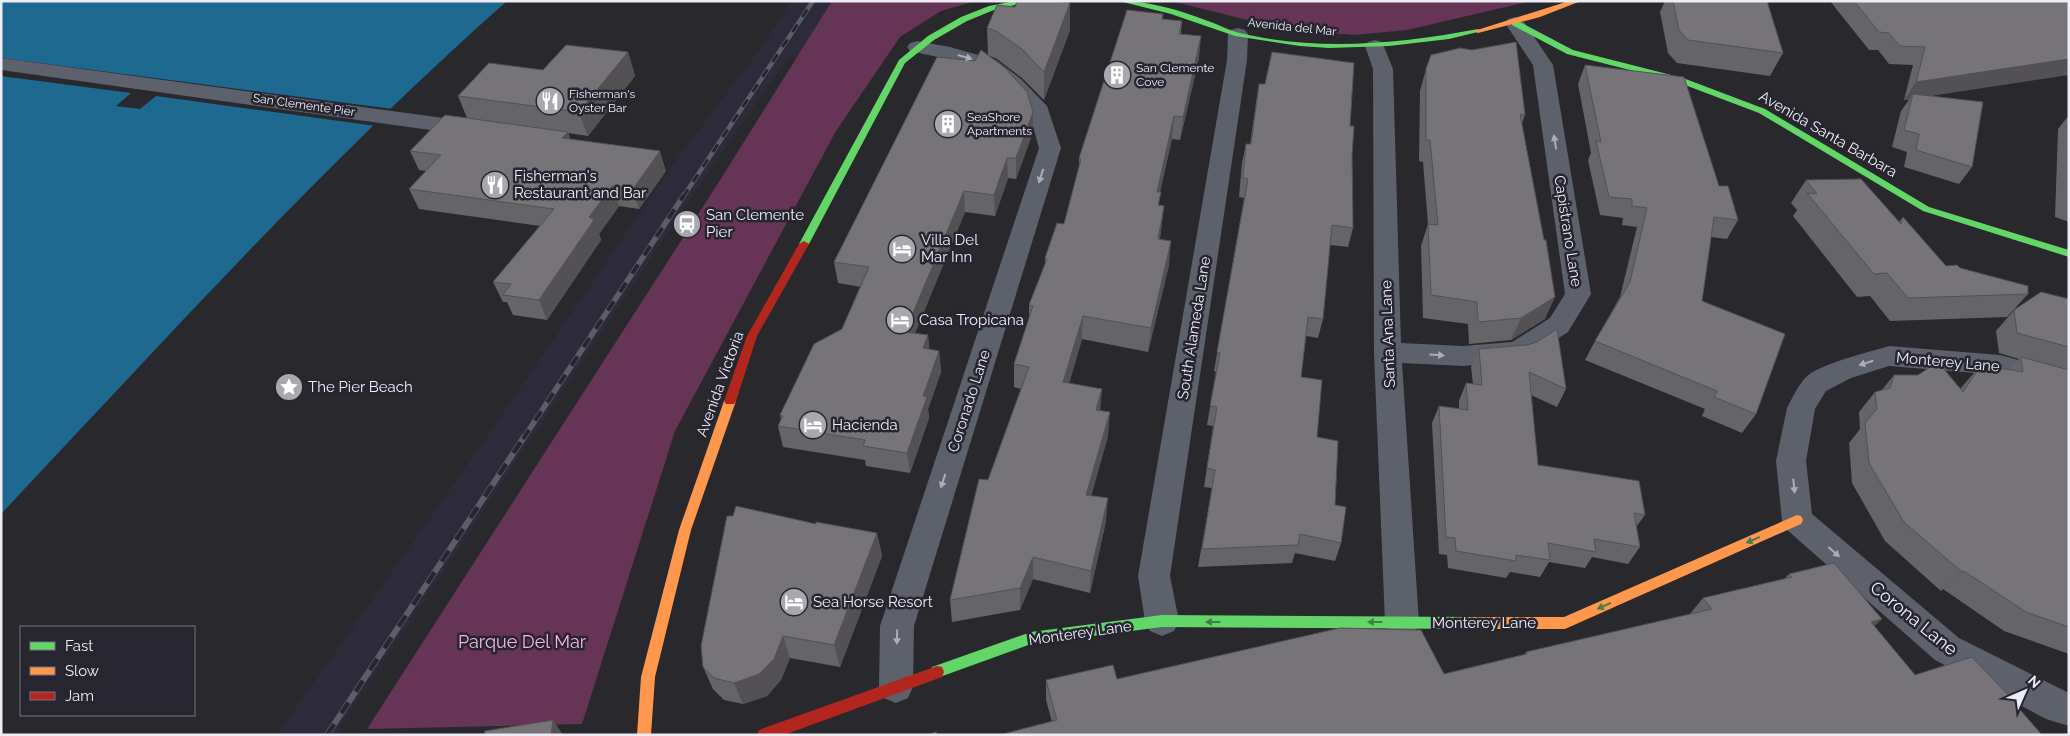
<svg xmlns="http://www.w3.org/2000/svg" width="2070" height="736" viewBox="0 0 2070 736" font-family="Raleway,sans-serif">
	<rect width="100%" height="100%" fill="#28282d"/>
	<path fill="#2d2b3b" d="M792 1H832L797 58 789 57 699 186 335 735H277L484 441 676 160 760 49Z"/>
	<g fill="#653456">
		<path d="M832 1H976L941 11 900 37 836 131 675 431 582 724 367 729 715 188Z"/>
		<path d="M1171 1H1531L1407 30 1354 35 1284 29Z"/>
	</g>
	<path fill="#1d6990" d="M1 1H507C327 160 166 339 1 514Z"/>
	<path fill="#28282d" d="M1 58 393 109 376 126 156 96 140 109 116 106 131 93 1 76Z"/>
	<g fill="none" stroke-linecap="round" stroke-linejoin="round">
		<g fill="#5c616b" fill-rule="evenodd">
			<path d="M1515 17 1522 19 1553 65 1591 294 1568 332 1528 358 1518 361 1463 366 1402 363 1419 623 1414 633 1402 638 1390 633 1385 623 1374 352 1373 69 1365 46 1368 42 1375 40 1382 42 1393 69 1401 343 1463 346 1512 342 1550 318 1565 294 1533 65 1505 23 1508 19Z"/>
			<path d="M1238 28 1245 30 1248 34 1247 60 1170 576 1179 621 1174 631 1162 636 1150 631 1145 621 1138 576 1227 60 1228 34 1231 30Z"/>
			<path d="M917 41 950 47 996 60 1021 79 1047 106 1061 148 914 626 913 687 908 698 896 703 884 698 879 687 880 626 1039 148 1029 112 1007 87 982 68 947 59 910 51 907 47 910 43Z"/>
			<path d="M1 58 473 122 481 124 484 129 481 134 473 136 1 70Z"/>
			<path d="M1889 346 2000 355 2069 374V394L2000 375 1889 366 1851 378 1826 391 1815 409 1806 461 1812 514 1959 638 2069 693V726L2046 719 1935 660 1786 529 1782 520 1776 461 1787 408C1792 398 1798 386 1805 378 1818 364 1870 352 1889 346Z"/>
		</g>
		<g fill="#63d668" fill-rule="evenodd">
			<path d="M1015 1H1032L994 10 967 21 934 40 905 63 809 244 804 247 800 246 799 244 899 60 928 36 961 17 989 6Z"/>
			<path d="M1119 1C1150 1 1179 10 1208 21 1217 24 1226 29 1236 32 1314 52 1400 44 1478 29L1482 31 1449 39 1389 46 1329 48 1300 46 1235 36 1171 14Z"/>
			<path d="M1512 21H1518L1573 50 1683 78 1765 109 1929 207 2069 250V257L1923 211 1759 113 1677 82 1567 54 1512 25Z"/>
			<path d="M1162 615 1471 617 1476 619 1478 623 1476 627 1471 629 1162 627 1031 644 937 678 932 677 930 672 932 667 1031 632Z"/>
		</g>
		<g fill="#ff974d" fill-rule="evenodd">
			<path d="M1569 1H1581L1540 17 1478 33 1474 31Z"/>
			<path d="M730 397 734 398 736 401 691 530 655 677 651 735H637L641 677 679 530 724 401 726 398Z"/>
			<path d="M1797 515 1801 516 1803 520 1801 524 1565 629H1471L1466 627 1464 623 1466 619 1471 617H1564Z"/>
		</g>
		<g fill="#b3261e" fill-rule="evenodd">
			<path d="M804 241 809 244 757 336 736 401 734 404H726L724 401 747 336 799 244Z"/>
			<path d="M937 666 942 667 944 672 942 677 784 735H757L759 730 764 728Z"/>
		</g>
		<defs>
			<path id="rail-far2" d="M683 197 813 1"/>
			<path id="rail-far1" d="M523 439 684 195"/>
			<path id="rail" d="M327 735 524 437"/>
		</defs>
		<use href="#rail-far2" stroke="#5b5e64" stroke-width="4.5"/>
		<use href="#rail-far1" stroke="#5b5e64" stroke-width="5.5"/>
		<use href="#rail" stroke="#5b5e64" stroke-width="6"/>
		<use href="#rail-far2" stroke="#262530" stroke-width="3" stroke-dasharray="9" stroke-linecap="butt"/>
		<use href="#rail-far1" stroke="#262530" stroke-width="4" stroke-dasharray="11" stroke-linecap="butt"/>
		<use href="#rail" stroke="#262530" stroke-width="4.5" stroke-dasharray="13" stroke-linecap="butt"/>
	</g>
	<g fill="#656467">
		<path d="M1665 1H1767L1783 53 1770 76 1677 63 1668 53 1660 12Z"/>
		<path d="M1830 1H2069L1933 96 1972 167 1959 184 1904 167 1907 152 1892 147 1901 111 1909 100H1904L1913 65 1889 64 1878 50H1869Z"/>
		<path d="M1163 19 1182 21 1181 34 1199 58 1180 140 1172 139 1160 192 1159 205 1164 206 1160 239 1169 265 1148 352 1082 339 1069 383 1101 411 1108 436 1091 496 1106 521 1090 593 1033 579 1020 610 952 622 950 600 988 480 1021 389 1014 387V364L1029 318V305L1045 264V258L1064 224 1079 168V158Z"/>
		<path d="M987 28 1070 30 1044 100 1022 78 997 59 990 56 1033 112V132L1016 179 1008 178 995 216 965 212 915 333 928 335 929 349 939 351 941 372 928 409 929 418 910 473 866 466 865 460 783 447 778 426 781 419 780 415 842 329 861 287 838 283 834 262 988 55Z"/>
		<path d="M628 52 635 76 588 136 568 133 570 139 666 171 639 209 619 206 599 234 601 240 547 320 513 315 507 302H503L493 282 540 226 419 209 409 189 426 171 419 170 410 151 467 118 458 96 543 70Z"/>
		<path d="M1585 65 1719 186 1738 220 1727 239 1711 237 1702 301 1756 414 1742 433 1702 416 1705 409 1585 360 1595 341 1620 297 1637 227 1622 225 1623 218 1600 215 1588 160 1591 153 1578 84Z"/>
		<path d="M1426 69 1525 115 1522 123 1545 319 1511 340 1469 344 1468 324 1423 318 1421 246 1428 224 1423 162 1419 161 1420 91Z"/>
		<path d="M1259 84 1350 126 1352 155 1353 228 1348 247 1330 245 1323 319 1318 338 1306 336 1301 377 1335 505 1341 543 1335 561 1295 553 1292 563 1198 567 1212 488 1204 487 1213 426 1207 425 1216 372 1214 371 1244 198 1239 197 1242 163 1246 144H1250Z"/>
		<path d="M2069 115V222L2055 217 2058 129Z"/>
		<path d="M1806 180 1899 222 1903 217 1946 266 1960 268 2028 294 2007 317 1890 321 1870 296 1857 297 1793 216 1797 210 1791 203Z"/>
		<path d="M2069 299V654L2004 631 1943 589 1941 591 1885 541 1852 483 1849 443 1860 429 1859 412 1875 392 1881 391 1894 375 1960 389 1981 365 2009 370 2019 359 1999 353 1996 331 2014 310Z"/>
		<path d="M1527 345 1566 389 1557 407 1531 395 1538 465 1645 515 1636 527 1640 547 1628 564 1592 557 1585 568 1549 562 1540 577 1510 572 1506 578 1448 568 1447 555 1439 554 1432 423 1439 406 1459 409V401L1466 383 1473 384 1471 367 1479 349Z"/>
		<path d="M816 524 877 533 882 556 840 667 790 658 781 680 767 696 743 704 724 700 713 689 703 667Z"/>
		<path d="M1789 574 1882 619 1874 626 1915 675 2015 705 1052 722 1046 700V680L1444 674 1525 654 1526 652 1689 615 1703 598 1784 579Z"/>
	</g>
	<g fill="#535154">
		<path d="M1070 3V30L1044 100V72Z"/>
		<path d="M1201 36 1199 58 1180 140 1183 117Z"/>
		<path d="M628 52 635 76 588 136 579 112Z"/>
		<path d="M2069 59V75L1911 99 1913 94 1909 100H1904L1916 82Z"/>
		<path d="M1033 112V132L1016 179V158Z"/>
		<path d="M1174 116 1172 139 1154 215 1157 192Z"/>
		<path d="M568 132 575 152 562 138Z"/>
		<path d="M660 151 666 171 639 209 633 189Z"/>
		<path d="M1007 158 1008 178 995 216 994 195Z"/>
		<path d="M612 186 619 206 599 234 601 240 547 320 539 300 589 217Z"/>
		<path d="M964 191 965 212 907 353 905 332Z"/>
		<path d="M1164 206 1161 229 1156 263 1158 239Z"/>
		<path d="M1171 241 1169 265 1148 352 1151 328Z"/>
		<path d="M1555 297 1545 319 1511 340 1521 318Z"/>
		<path d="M1083 316 1082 339 1063 405V382Z"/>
		<path d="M928 335 930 356 923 348Z"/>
		<path d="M939 351 941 372 928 409 929 418 910 473 907 453 923 396Z"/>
		<path d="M1102 389 1100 413 1096 410Z"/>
		<path d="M1110 412 1108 436 1085 518 1086 495Z"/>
		<path d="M1108 498 1106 521 1090 593 1091 571Z"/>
		<path d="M877 533 882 556 840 667 834 645Z"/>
		<path d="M1033 557V579L1020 610V588Z"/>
		<path d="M1964 571 1943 589 1941 591 1962 572Z"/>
		<path d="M1882 619 1860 640 1871 622Z"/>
		<path d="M783 636 790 658 781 680 767 696 743 704 734 683Z"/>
		<path d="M553 720 563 735H551Z"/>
	</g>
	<g fill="#767478" stroke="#535154">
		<path d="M1017 1H1057L1070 3 1044 72 1022 49 996 31 987 28 997 5 1015 7Z"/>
		<path d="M1673 1H1767L1783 53 1688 40 1679 30Z"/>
		<path d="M1854 1H2069V59L1916 82 1925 47 1900 46 1889 33 1879 32Z"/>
		<path d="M1127 10 1163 14 1162 19 1182 21 1179 34 1201 36 1183 117 1174 116 1157 192H1161L1158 205 1164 206 1158 239 1171 241 1151 328 1083 316 1063 382 1102 389 1096 410 1110 412 1086 495 1108 498 1091 571 1033 557 1020 588 950 600 979 479 988 480 1029 367 1014 364 1033 306 1029 305 1047 259 1045 258 1057 223 1064 224 1081 159 1079 158Z"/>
		<path d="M1516 42 1525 115 1520 114 1544 240H1546L1555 297 1521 318 1478 322 1477 302 1431 295 1428 224 1438 225 1430 140H1426V69L1431 55 1460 48 1472 50Z"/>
		<path d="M566 45 628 52 579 112 458 96 489 63 543 70Z"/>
		<path d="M981 50 1005 68 1027 92 1033 112 1016 158H1007L994 195 964 191 905 332 928 335 923 348 939 351 923 396 927 397 907 453 863 446 865 440 778 426 783 416 780 415 814 344 842 329 869 267 834 262 937 57 975 61Z"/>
		<path d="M1272 52 1354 63 1350 126H1354L1352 155 1353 228 1332 225 1323 319 1308 317 1301 377 1322 380 1317 437 1338 441 1335 505 1346 507 1341 543 1300 534 1298 545 1202 549 1215 470 1207 468 1217 407 1210 406 1220 353 1217 352 1248 179 1243 178 1246 144H1251L1259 84H1265Z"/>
		<path d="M1585 65 1684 77 1719 186H1728L1738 220 1714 217 1702 301 1785 334 1756 414 1714 397 1717 391 1595 341 1630 282 1647 208 1632 206V199L1609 197 1596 141 1601 142Z"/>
		<path d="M1913 94 1983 102 1972 167 1916 150 1919 134 1904 130Z"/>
		<path d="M445 115 568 132 562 138 660 151 633 189 612 186 589 217 594 220 539 300 503 295 511 284 493 282 554 209 409 189 441 155 410 151Z"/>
		<path d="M1861 179 1901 224 1903 217 1946 266 1957 265 1960 268 2028 286V294L1908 298 1887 273 1874 274 1807 193 1817 194 1806 180Z"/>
		<path d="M2041 292 2069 299V347L2017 333 2014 310Z"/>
		<path d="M1557 329 1566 389 1529 372 1538 465 1639 481 1645 515 1634 513 1640 547 1594 539 1596 552 1548 543 1550 560 1516 555V561L1456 551 1455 538 1446 537 1439 406 1468 410 1466 383 1482 385 1479 349 1527 345 1537 342Z"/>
		<path d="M2021 357 2069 370V627L2026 612 1964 571 1962 572 1904 522 1869 463 1865 423 1877 409 1875 392 1890 388 1894 375H1918L1938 362 1963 392 1981 365 2023 372Z"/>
		<path d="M736 506 816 524V522L877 533 834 645 783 636 774 659 759 674 734 683 714 678 703 667 701 646 727 516H733Z"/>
		<path d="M1834 563 1882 619 1871 622 1915 675 1972 657 2017 704H2015L2042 735H999L1057 720 1046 680 1113 665 1117 679 1340 628 1421 630 1444 674 1527 654 1526 652 1712 609 1703 598 1792 577 1789 574Z"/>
		<path d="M553 720 551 735H484L485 731Z"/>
		<path d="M936 732 937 735H927Z"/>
	</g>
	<defs><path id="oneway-solid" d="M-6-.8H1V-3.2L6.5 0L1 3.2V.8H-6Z" transform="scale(1.25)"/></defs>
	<g fill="#acaeb7">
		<use href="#oneway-solid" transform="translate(965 57) rotate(16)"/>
		<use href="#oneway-solid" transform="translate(1555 142) rotate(-99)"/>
		<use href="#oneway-solid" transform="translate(1041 176) rotate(108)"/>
		<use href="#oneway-solid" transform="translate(1437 355) rotate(3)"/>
		<use href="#oneway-solid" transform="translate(1866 363) rotate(163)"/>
		<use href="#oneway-solid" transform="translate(943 481) rotate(108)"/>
		<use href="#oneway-solid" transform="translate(1794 486) rotate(84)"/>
		<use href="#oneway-solid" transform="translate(1834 552) rotate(41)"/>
		<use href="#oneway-solid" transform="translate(897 637) rotate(91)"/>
	</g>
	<g fill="#447e4c">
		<use href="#oneway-solid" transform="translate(1753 540) rotate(156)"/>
		<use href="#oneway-solid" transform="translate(1604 606) rotate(156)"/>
		<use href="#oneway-solid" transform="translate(1213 622) rotate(-180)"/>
		<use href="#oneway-solid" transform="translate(1375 622) rotate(-180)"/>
	</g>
	<defs>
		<symbol id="building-disc" viewBox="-11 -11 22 22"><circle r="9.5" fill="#a9a8af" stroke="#262530"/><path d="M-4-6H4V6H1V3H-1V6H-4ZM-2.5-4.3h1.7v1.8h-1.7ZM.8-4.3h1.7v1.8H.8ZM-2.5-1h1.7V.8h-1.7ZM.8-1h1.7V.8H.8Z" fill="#fff"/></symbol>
		<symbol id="restaurant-disc" viewBox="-11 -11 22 22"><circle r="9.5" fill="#a9a8af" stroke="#262530"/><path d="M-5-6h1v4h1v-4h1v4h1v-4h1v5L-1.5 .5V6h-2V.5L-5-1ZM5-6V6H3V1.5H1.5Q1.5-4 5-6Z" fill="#fff"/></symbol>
		<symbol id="station-disc" viewBox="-11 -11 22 22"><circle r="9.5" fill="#a9a8af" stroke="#262530"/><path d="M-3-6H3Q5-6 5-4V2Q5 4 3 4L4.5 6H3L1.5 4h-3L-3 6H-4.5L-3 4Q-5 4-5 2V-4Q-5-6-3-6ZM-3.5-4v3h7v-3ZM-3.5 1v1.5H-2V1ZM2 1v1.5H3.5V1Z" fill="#fff"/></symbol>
		<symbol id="hotel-disc" viewBox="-11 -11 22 22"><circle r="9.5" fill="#a9a8af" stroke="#262530"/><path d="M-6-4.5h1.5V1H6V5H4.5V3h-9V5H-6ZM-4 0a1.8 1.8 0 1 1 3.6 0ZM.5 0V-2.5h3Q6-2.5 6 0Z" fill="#fff"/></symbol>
		<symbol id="sight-disc" viewBox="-11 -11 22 22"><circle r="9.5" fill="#a9a8af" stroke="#262530"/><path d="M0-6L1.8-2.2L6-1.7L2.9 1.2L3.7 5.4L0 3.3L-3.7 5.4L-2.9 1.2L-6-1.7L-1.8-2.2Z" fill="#fff"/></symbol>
	</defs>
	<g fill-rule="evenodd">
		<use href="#building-disc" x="1101" y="59" width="32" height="32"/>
		<use href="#restaurant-disc" x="534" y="85" width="32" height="32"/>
		<use href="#building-disc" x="932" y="108" width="32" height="32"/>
		<use href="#restaurant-disc" x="479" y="169" width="32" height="32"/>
		<use href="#station-disc" x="671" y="208" width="32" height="32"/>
		<use href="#hotel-disc" x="886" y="233" width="32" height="32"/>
		<use href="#hotel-disc" x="884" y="304" width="32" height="32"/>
		<use href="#sight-disc" x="273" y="371" width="32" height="32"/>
		<use href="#hotel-disc" x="797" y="409" width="32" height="32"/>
		<use href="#hotel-disc" x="778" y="586" width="32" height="32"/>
	</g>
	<g text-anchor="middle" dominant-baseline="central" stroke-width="5" stroke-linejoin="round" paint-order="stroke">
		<g font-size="12" fill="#eeedf5" stroke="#262530">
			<text transform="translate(1292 27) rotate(6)">Avenida del Mar</text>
			<text transform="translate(304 105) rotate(8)">San Clemente Pier</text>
		</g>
		<g font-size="12" fill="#eeedf5" stroke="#262530" text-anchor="start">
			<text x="1136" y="68">San Clemente<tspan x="1136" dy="14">Cove</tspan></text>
			<text x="569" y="94">Fisherman's<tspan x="569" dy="14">Oyster Bar</tspan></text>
			<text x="967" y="117">SeaShore<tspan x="967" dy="14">Apartments</tspan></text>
		</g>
		<g font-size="15" fill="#eeedf5" stroke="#262530">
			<text transform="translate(1828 134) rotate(30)">Avenida Santa Barbara</text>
			<text transform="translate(1568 231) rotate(81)">Capistrano Lane</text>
			<text transform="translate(1194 328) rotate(-81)">South Alameda Lane</text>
			<text transform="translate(1388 334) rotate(-92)">Santa Ana Lane</text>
			<text transform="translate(1948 362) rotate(5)">Monterey Lane</text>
			<text transform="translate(720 384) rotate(-70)">Avenida Victoria</text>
			<text transform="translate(969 401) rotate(-72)">Coronado Lane</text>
			<text x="1484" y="623">Monterey Lane</text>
			<text transform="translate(1080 633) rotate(-8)">Monterey Lane</text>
		</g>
		<g font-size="15" fill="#eeedf5" stroke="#262530" text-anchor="start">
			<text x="514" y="176">Fisherman's<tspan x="514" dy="17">Restaurant and Bar</tspan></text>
			<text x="706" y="215">San Clemente<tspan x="706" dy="17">Pier</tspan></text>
			<text x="921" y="240">Villa Del<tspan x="921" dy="17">Mar Inn</tspan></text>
			<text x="919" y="320">Casa Tropicana</text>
			<text x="308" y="387">The Pier Beach</text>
			<text x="832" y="425">Hacienda</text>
			<text x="813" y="602">Sea Horse Resort</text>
		</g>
		<g font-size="18" fill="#eeedf5" stroke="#262530">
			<text transform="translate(1914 618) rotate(39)">Corona Lane</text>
		</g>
		<g font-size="18" fill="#f8b5df" stroke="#262530">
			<text x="522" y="641">Parque Del Mar</text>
		</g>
	</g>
	<rect width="2070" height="736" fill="none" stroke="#eeedf5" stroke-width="5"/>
	<rect x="20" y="626" width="175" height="90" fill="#262530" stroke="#76757f"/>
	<rect x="30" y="642" width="25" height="8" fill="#63d668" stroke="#76757f"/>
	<text x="65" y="651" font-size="15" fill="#eeedf5">Fast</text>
	<rect x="30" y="667" width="25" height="8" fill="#ff974d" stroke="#76757f"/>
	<text x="65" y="676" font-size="15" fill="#eeedf5">Slow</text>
	<rect x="30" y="692" width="25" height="8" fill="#b3261e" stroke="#76757f"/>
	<text x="65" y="701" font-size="15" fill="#eeedf5">Jam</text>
	<g transform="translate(2025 691) rotate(45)" stroke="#262530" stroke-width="4" paint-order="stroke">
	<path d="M0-4L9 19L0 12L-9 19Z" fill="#eeedf5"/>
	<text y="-8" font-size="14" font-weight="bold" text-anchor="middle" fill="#eeedf5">N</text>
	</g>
</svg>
